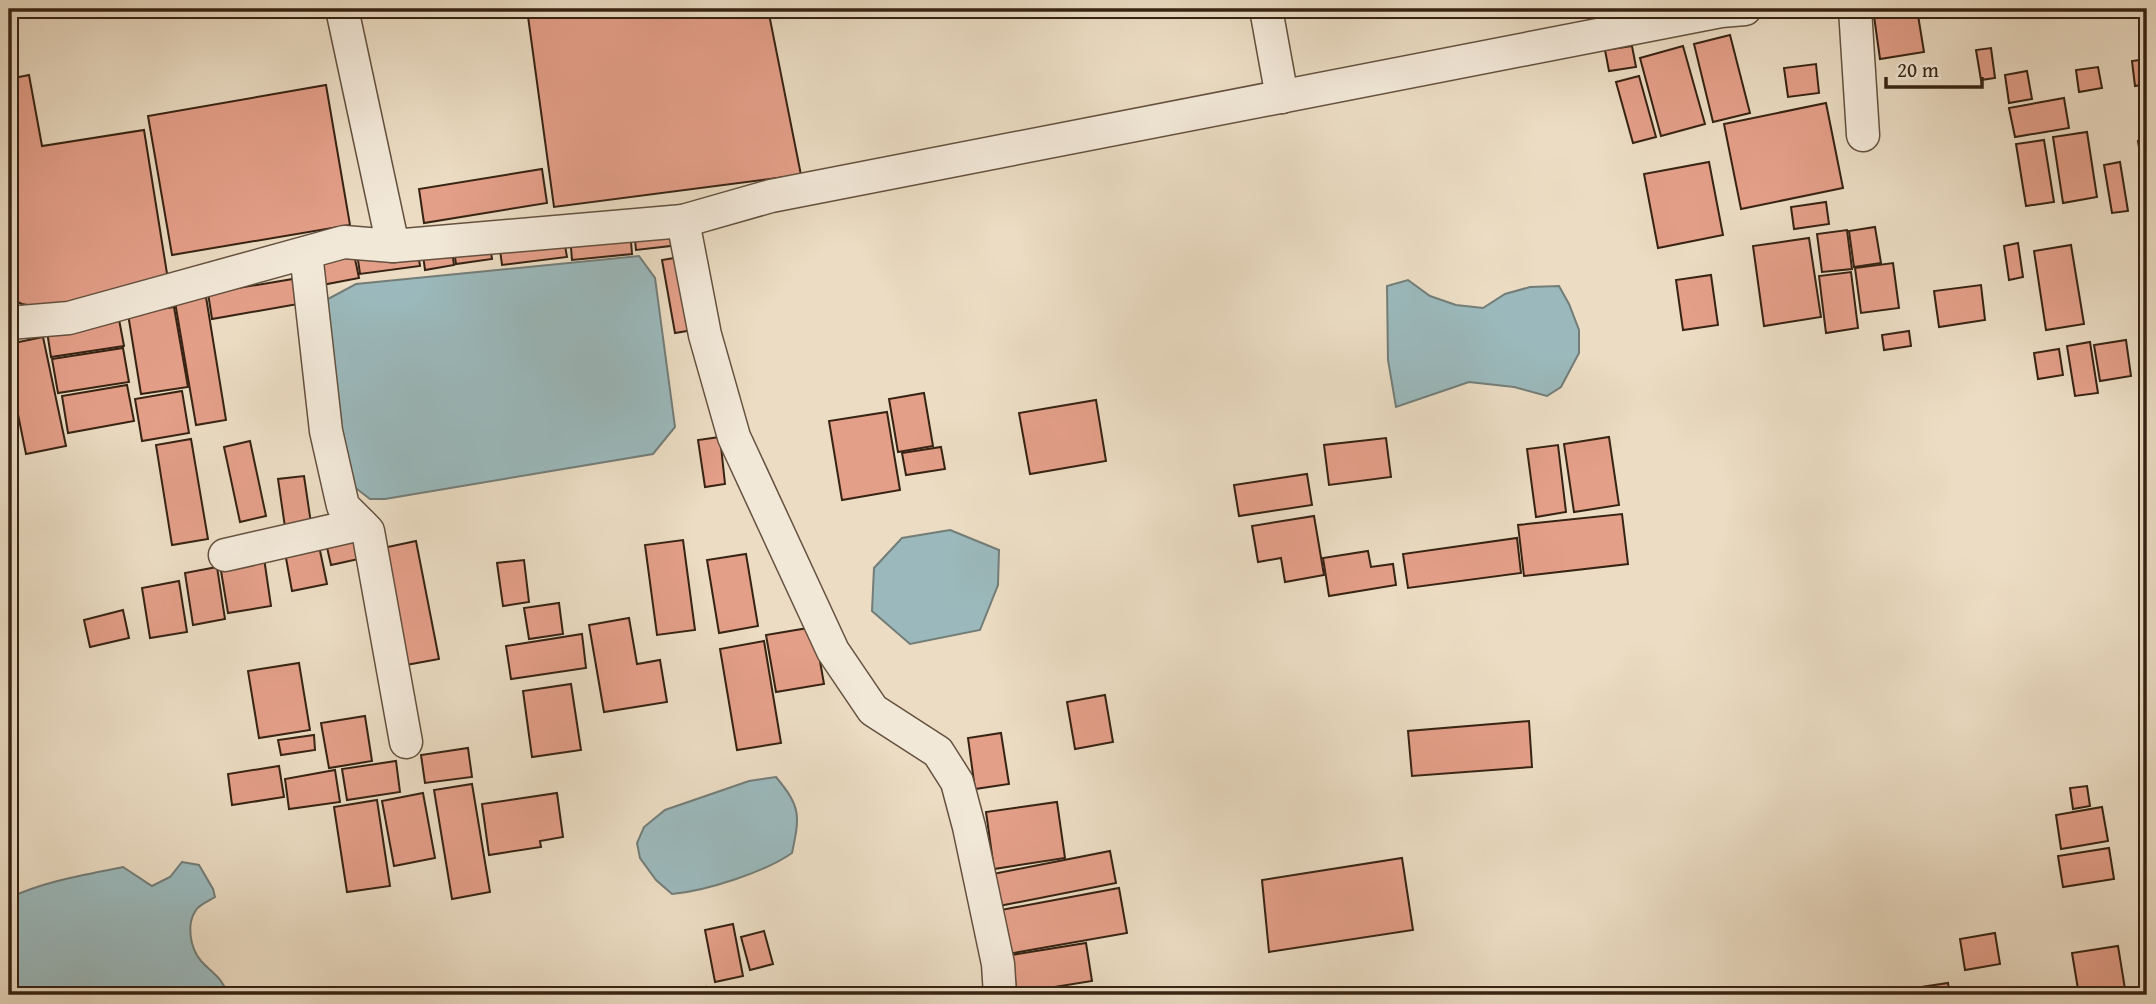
<svg xmlns="http://www.w3.org/2000/svg" width="2156" height="1004" viewBox="0 0 2156 1004" font-family="'Gentium Book Plus',serif">
	<rect width="100%" height="100%" fill="#ebdcc3"/>
	<filter id="stains"><feTurbulence type="fractalNoise" baseFrequency=".00286" numOctaves="4"/><feColorMatrix values="0 0 0 0 .2 0 0 0 0 .09 0 0 0 0 .02 0 0 0 .5 -.17"/></filter>
	<radialGradient id="worn" r=".72"><stop offset=".6" stop-color="#630" stop-opacity="0"/><stop offset="1" stop-color="#630" stop-opacity=".3"/></radialGradient>
	<g fill="#9bb9bc" stroke="#737d78" stroke-width="2">
		<path d="M639 256 655 278 675 427 653 454 385 499H370L344 479 325 312 328 299 356 284Z"/>
		<path d="M1408 280 1430 296 1456 305 1483 308 1505 294 1530 287 1559 286 1569 304 1579 330V353L1561 387 1547 396 1514 387 1469 382 1396 407 1388 360 1387 286Z"/>
		<path d="M950 530 999 550 998 585 980 630 910 644 872 611 874 568 902 538Z"/>
		<path d="M776 777C801 807 800 815 792 853 765 872 706 891 672 894L656 880 640 858 637 843 644 827 665 810 749 781Z"/>
		<path d="M182 862 199 865 213 889 215 897C209 901 200 904 196 910 186 924 190 948 201 961 212 973 223 978 228 995H19L9 923V898C45 881 84 875 123 867L152 886 170 877Z"/>
	</g>
	<g fill="#e49f89" stroke="#372313" stroke-width="2">
		<path d="M383 9H426L385 16Z"/>
		<path d="M527 9H768L801 175 554 207Z"/>
		<path d="M1917 9 1924 52 1880 59 1874 16Z"/>
		<path d="M1730 35 1750 113 1713 122 1694 44Z"/>
		<path d="M1632 46 1636 67 1609 71 1605 50Z"/>
		<path d="M1683 46 1705 124 1661 136 1640 58Z"/>
		<path d="M1991 48 1995 78 1981 80 1976 50Z"/>
		<path d="M2147 59V84L2135 86 2132 61Z"/>
		<path d="M1816 64 1819 93 1788 97 1784 68Z"/>
		<path d="M2098 67 2102 88 2079 92 2076 70Z"/>
		<path d="M2027 71 2032 99 2009 103 2005 75Z"/>
		<path d="M29 75 42 146 144 130 169 286 73 313 22 304 9 298V79Z"/>
		<path d="M1639 76 1656 137 1633 143 1616 82Z"/>
		<path d="M326 85 350 225 172 255 148 116Z"/>
		<path d="M2064 98 2069 128 2015 137 2009 108Z"/>
		<path d="M1826 103 1843 188 1741 209 1724 124Z"/>
		<path d="M2087 132 2097 197 2063 203 2053 137Z"/>
		<path d="M2044 140 2054 202 2026 206 2016 144Z"/>
		<path d="M2147 140V180L2144 181 2138 141Z"/>
		<path d="M1709 162 1723 235 1658 248 1644 174Z"/>
		<path d="M2120 162 2128 211 2112 213 2104 165Z"/>
		<path d="M542 169 547 203 424 223 419 189Z"/>
		<path d="M1826 202 1829 224 1794 229 1791 207Z"/>
		<path d="M677 225 679 245 636 250 634 230Z"/>
		<path d="M1875 227 1881 263 1854 267 1849 231Z"/>
		<path d="M630 229 632 254 572 260 570 235Z"/>
		<path d="M1847 230 1852 269 1822 272 1817 234Z"/>
		<path d="M563 234 567 257 502 265 499 242Z"/>
		<path d="M1809 238 1821 317 1764 326 1753 246Z"/>
		<path d="M489 239 492 259 456 264 453 244Z"/>
		<path d="M451 243 454 265 425 270 422 247Z"/>
		<path d="M2018 243 2023 277 2009 280 2004 246Z"/>
		<path d="M2071 245 2084 324 2046 330 2034 251Z"/>
		<path d="M417 246 420 266 360 274 357 253Z"/>
		<path d="M354 254 359 278 322 285 317 260Z"/>
		<path d="M686 256 699 329 675 333 662 260Z"/>
		<path d="M1893 263 1899 308 1861 313 1855 268Z"/>
		<path d="M1851 272 1858 328 1826 333 1819 276Z"/>
		<path d="M1711 275 1718 325 1683 330 1676 280Z"/>
		<path d="M293 279 298 304 212 319 208 293Z"/>
		<path d="M1981 285 1985 320 1939 327 1934 291Z"/>
		<path d="M206 297 226 420 196 425 175 302Z"/>
		<path d="M174 307 188 387 141 394 128 314Z"/>
		<path d="M118 314 124 346 51 357 46 325Z"/>
		<path d="M1909 331 1911 346 1884 350 1882 335Z"/>
		<path d="M43 337 66 446 26 454 9 370V344Z"/>
		<path d="M2126 340 2131 376 2100 381 2094 345Z"/>
		<path d="M2090 342 2098 393 2075 396 2067 346Z"/>
		<path d="M123 348 129 382 58 393 52 359Z"/>
		<path d="M2059 349 2063 375 2038 379 2034 353Z"/>
		<path d="M127 385 134 421 68 433 62 396Z"/>
		<path d="M182 391 189 433 142 441 135 399Z"/>
		<path d="M924 393 933 446 898 452 889 399Z"/>
		<path d="M1096 400 1106 461 1030 474 1019 413Z"/>
		<path d="M887 412 900 490 842 500 829 421Z"/>
		<path d="M720 437 725 484 705 487 698 440Z"/>
		<path d="M1609 437 1619 505 1574 512 1564 444Z"/>
		<path d="M1386 438 1391 477 1329 485 1324 445Z"/>
		<path d="M191 439 208 539 172 545 156 445Z"/>
		<path d="M250 441 266 516 240 522 224 447Z"/>
		<path d="M1558 445 1566 512 1536 517 1527 449Z"/>
		<path d="M941 447 945 469 906 475 902 453Z"/>
		<path d="M1307 474 1312 505 1239 516 1234 485Z"/>
		<path d="M304 476 312 530 286 534 278 479Z"/>
		<path d="M1622 514 1628 564 1524 576 1518 525Z"/>
		<path d="M1314 516 1324 575 1285 582 1281 558 1258 562 1252 526Z"/>
		<path d="M358 536 363 558 331 565 326 543Z"/>
		<path d="M1517 538 1521 573 1408 588 1403 554Z"/>
		<path d="M683 540 695 630 657 635 645 545Z"/>
		<path d="M318 541 327 584 292 591 284 547Z"/>
		<path d="M416 541 439 659 406 665 383 548Z"/>
		<path d="M1368 551 1371 567 1393 564 1396 585 1329 596 1323 558Z"/>
		<path d="M746 554 758 626 719 633 707 560Z"/>
		<path d="M264 558 271 606 228 613 220 565Z"/>
		<path d="M524 560 529 602 503 606 497 563Z"/>
		<path d="M217 567 225 619 193 625 185 573Z"/>
		<path d="M179 581 187 632 150 638 142 588Z"/>
		<path d="M559 603 563 634 529 639 524 608Z"/>
		<path d="M123 610 129 638 90 647 84 620Z"/>
		<path d="M629 618 637 664 660 660 667 702 604 712 589 625Z"/>
		<path d="M814 627 824 684 776 692 766 635Z"/>
		<path d="M582 634 586 668 511 679 506 646Z"/>
		<path d="M764 641 781 743 737 750 720 649Z"/>
		<path d="M299 663 310 730 259 738 248 671Z"/>
		<path d="M571 684 581 750 532 757 523 691Z"/>
		<path d="M1105 695 1113 742 1075 749 1067 702Z"/>
		<path d="M365 716 372 761 329 768 321 723Z"/>
		<path d="M1529 721 1532 767 1412 776 1408 731Z"/>
		<path d="M1001 733 1009 784 975 789 968 738Z"/>
		<path d="M314 735 315 750 281 755 278 740Z"/>
		<path d="M468 748 472 777 425 783 421 755Z"/>
		<path d="M396 761 400 792 347 800 342 769Z"/>
		<path d="M279 766 284 797 232 805 228 774Z"/>
		<path d="M335 770 340 802 289 809 285 779Z"/>
		<path d="M472 784 490 892 452 899 434 790Z"/>
		<path d="M2087 786 2090 806 2073 809 2070 788Z"/>
		<path d="M423 793 435 858 394 866 382 801Z"/>
		<path d="M557 793 563 837 540 841 541 847 489 855 482 804Z"/>
		<path d="M377 800 390 886 347 892 334 807Z"/>
		<path d="M1057 802 1065 858 994 869 986 812Z"/>
		<path d="M2102 807 2108 841 2061 849 2056 815Z"/>
		<path d="M2109 848 2114 879 2063 887 2058 856Z"/>
		<path d="M1110 851 1116 883 999 906 993 874Z"/>
		<path d="M1402 858 1413 930 1269 952 1262 880Z"/>
		<path d="M1119 888 1127 933 1008 954 1001 910Z"/>
		<path d="M733 924 743 976 715 982 705 930Z"/>
		<path d="M764 931 773 964 750 970 741 937Z"/>
		<path d="M1995 933 2000 964 1965 970 1960 939Z"/>
		<path d="M1086 943 1092 981 1017 993 1011 955Z"/>
		<path d="M2118 946 2126 995H2079L2072 953Z"/>
		<path d="M1948 983 1950 995H1915L1914 988Z"/>
		<path d="M706 987 707 995H647Z"/>
		<path d="M1155 988 1156 995H1109Z"/>
	</g>
	<g fill="none" stroke-linecap="round" stroke-linejoin="round">
		<defs>
			<g id="minor">
				<path d="M342 9 393 246 683 221 705 335 734 437 833 651 873 710 938 752 957 782 969 827 998 964 1000 995"/>
				<path d="M1266 9 1282 97"/>
				<path d="M1855 9 1863 135"/>
				<path d="M683 221 771 196 1721 11 1745 9"/>
				<path d="M306 253 326 431 343 506 368 531 406 742"/>
				<path d="M9 323 69 318 344 242 393 246"/>
				<path d="M225 555 361 524"/>
			</g>
		</defs>
		<use href="#minor" stroke="#64513f" stroke-width="35"/>
		<use href="#minor" stroke="#f2e8d8" stroke-width="32"/>
	</g>
	<rect width="2156" height="1004" fill="none" stroke="#ebdcc3" stroke-width="35"/>
	<rect x="10" y="10" width="2135" height="983" fill="none" stroke="#372313" stroke-width="3.5"/>
	<rect x="18" y="18" width="2121" height="969" fill="none" stroke="#372313" stroke-width="2"/>
	<path d="M1886 77v10h96v-10" fill="none" stroke="#372313" stroke-width="3.5"/>
	<text x="1897" y="77" font-size="21" fill="#372313" stroke="#f2e8d8" stroke-width="5" paint-order="stroke">20 m</text>
	<rect width="100%" height="100%" filter="url(#stains)"/>
	<rect width="100%" height="100%" fill="url(#worn)"/>
</svg>
